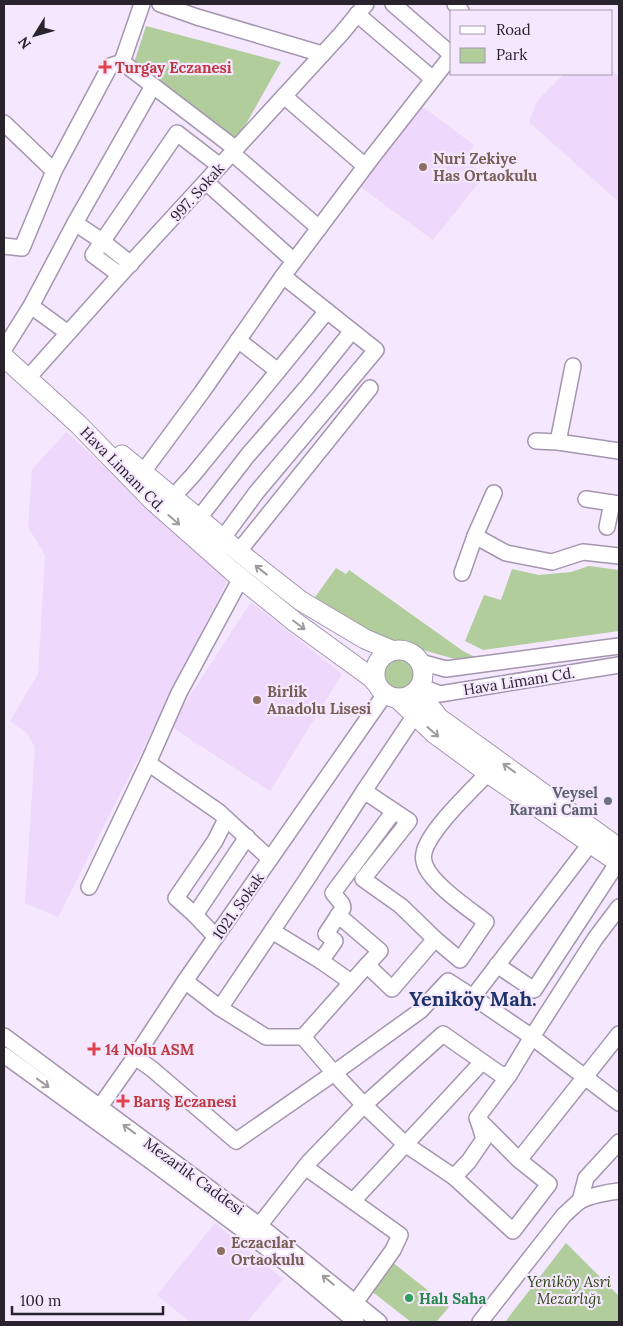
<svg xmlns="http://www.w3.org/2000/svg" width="623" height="1326" viewBox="0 0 623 1326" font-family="Lora,serif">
	<rect width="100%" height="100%" fill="#f4e7fe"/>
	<g fill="#eed9fc">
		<path d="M612 70 619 77V202L529 122 537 101 564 74H612Z"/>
		<path d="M419 104 474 145 464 160 485 175 433 240 358 185Z"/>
		<path d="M66 432 229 578 58 917 25 903 35 747 27 733 10 721 38 674 45 555 28 527 32 470Z"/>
		<path d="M251 602 342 674 270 791 170 726Z"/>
		<path d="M215 1223 283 1279 247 1322H190L157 1295Z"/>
	</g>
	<g fill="#b0cd9b">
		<path d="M146 26 281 62 237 140 134 63Z"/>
		<path d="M589 566 619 570V631L483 650 465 641 484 595 501 600 512 569 539 575 571 572Z"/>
		<path d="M336 568 346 574 349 570 463 651 475 657 455 659 384 639 313 600Z"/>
		<circle cx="400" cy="673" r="18"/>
		<path d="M566 1243 619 1296V1322H505Z"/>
		<path d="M392 1262 449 1307 436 1322H411L370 1290Z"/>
	</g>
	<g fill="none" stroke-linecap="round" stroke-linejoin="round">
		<defs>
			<g id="minor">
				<path d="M142 4 122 62 236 149"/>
				<path d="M160 4 197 17 322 54"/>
				<path d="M393 4 452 55"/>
				<path d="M455 4 461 11"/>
				<path d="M357 14 433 79"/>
				<path d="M284 96 365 166"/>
				<path d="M4 123 54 171 110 66 122 62"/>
				<path d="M232 153 319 228"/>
				<path d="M206 182 294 261"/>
				<path d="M75 223 153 86"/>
				<path d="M4 246 22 248 54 171"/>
				<path d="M120 275 93 255 177 133 220 166"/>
				<path d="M283 276 373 156 452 55"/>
				<path d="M31 306 75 223 102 241 131 264"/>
				<path d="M238 340 278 371"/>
				<path d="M4 349 31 306 68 333"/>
				<path d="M27 379 120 275 341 34 366 4"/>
				<path d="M536 441 558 442 619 451"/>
				<path d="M558 442 573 366"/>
				<path d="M143 472 202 392 283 276 376 350 256 493 223 538"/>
				<path d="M494 493 475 536 506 553 552 562 583 552 619 556"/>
				<path d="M173 497 193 475 327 311"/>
				<path d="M586 499 619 504"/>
				<path d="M199 518 248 455 307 387 352 331"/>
				<path d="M607 527 612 503"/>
				<path d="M239 551 370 388"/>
				<path d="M462 573 475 536"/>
				<path d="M420 662 446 669 619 646"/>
				<path d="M420 686 440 694 619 665"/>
				<path d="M148 763 179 693 241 578"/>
				<path d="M590 844 473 997 532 1037 595 939 619 907"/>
				<path d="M89 887 148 763 219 812 270 859"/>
				<path d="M195 915 247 837"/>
				<path d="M338 915 380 951 367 965"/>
				<path d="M272 931 321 961"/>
				<path d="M216 937 195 915 176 898 215 841 226 819"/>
				<path d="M435 939 460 960 486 922C469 909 432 884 425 865 424 862 423 856 424 853 428 831 472 790 488 773"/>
				<path d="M497 965 534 990 618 862"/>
				<path d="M185 981 220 1008 266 1037H303L334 1073 364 1105 405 1144 454 1177 513 1231 549 1184 519 1160"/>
				<path d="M351 982 321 961 335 941 326 934 343 908 342 904 333 893 394 811"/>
				<path d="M220 1008 307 879 364 791"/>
				<path d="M4 1036 259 1225 379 1322"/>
				<path d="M303 1037 367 965 392 989 435 939 401 906 363 879 409 821 364 791 415 715"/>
				<path d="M4 1055 152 1162 251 1236 287 1264 356 1322"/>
				<path d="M135 1057 152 1069 236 1141 334 1073 420 1011 448 981 473 997"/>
				<path d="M509 1075 477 1118 519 1160 619 1034"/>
				<path d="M92 1118 135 1057 185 981 385 694"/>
				<path d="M305 1167 400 1235 393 1250 355 1303"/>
				<path d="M454 1177 469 1161 484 1139 478 1120"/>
				<path d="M353 1201 482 1062"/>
				<path d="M580 1201 586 1178 619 1142"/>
				<path d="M251 1236 309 1162 364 1105 443 1034 500 1074 509 1075 532 1037 619 1103"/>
				<path d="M480 1322 564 1215C569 1211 574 1205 580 1201 589 1196 608 1192 619 1191"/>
			</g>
			<g id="major">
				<path d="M4 357 78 424 154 502 232 571 295 622 372 678 375 682"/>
				<path d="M122 455 250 561 301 601 365 639 391 650"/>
				<circle cx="399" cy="674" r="24"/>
				<path d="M417 690 439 718 619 848"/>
				<path d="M398 699 435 734 488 773 619 863"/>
			</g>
		</defs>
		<use href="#minor" stroke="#a495b0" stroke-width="18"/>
		<use href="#major" stroke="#a495b0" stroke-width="21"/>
		<use href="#minor" stroke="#fff" stroke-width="15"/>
		<use href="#major" stroke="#fff" stroke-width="19"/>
	</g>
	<defs><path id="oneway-shaft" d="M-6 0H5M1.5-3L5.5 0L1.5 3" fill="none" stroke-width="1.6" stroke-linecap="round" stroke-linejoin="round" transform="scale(1.25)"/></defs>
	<g stroke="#9f9ca0">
		<use href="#oneway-shaft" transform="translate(174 520) rotate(41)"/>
		<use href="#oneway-shaft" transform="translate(261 570) rotate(-142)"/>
		<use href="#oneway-shaft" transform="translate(299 625) rotate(37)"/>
		<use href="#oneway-shaft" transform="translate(433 732) rotate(41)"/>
		<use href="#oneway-shaft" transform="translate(509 768) rotate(-144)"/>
		<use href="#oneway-shaft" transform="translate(43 1083) rotate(36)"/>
		<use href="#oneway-shaft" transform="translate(129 1129) rotate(-144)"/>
		<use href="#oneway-shaft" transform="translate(328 1280) rotate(-141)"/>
	</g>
	<g fill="#e0444e" stroke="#f4e7fe" stroke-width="2">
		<path d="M102.5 59.5h5v5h5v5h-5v5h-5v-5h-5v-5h5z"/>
		<path d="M91.5 1041.5h5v5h5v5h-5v5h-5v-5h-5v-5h5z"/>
		<path d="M120.5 1093.5h5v5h5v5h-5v5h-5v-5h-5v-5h5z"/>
	</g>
	<g fill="#8d6e63" stroke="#f4e7fe" stroke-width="2">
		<circle cx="423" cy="167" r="5"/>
		<circle cx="257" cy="700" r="5"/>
		<circle cx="221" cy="1251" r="5"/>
	</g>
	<circle fill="#6b7280" stroke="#f4e7fe" stroke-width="2" cx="608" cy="801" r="5"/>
	<circle fill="#2e9e5b" stroke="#f4e7fe" stroke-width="2" cx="409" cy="1298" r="5"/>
	<g text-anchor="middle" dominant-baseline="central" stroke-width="4.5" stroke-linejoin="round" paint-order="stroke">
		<g font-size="15" font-weight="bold" fill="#be3a42" stroke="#f4e7fe" text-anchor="start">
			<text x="115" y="67">Turgay Eczanesi</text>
			<text x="105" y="1049">14 Nolu ASM</text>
			<text x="133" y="1101">Barış Eczanesi</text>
		</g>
		<g font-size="15" font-weight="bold" fill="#785e54" stroke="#f4e7fe" text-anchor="start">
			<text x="433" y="158">Nuri Zekiye<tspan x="433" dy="17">Has Ortaokulu</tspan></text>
			<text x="267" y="691">Birlik<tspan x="267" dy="17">Anadolu Lisesi</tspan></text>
			<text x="231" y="1242">Eczacılar<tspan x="231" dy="17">Ortaokulu</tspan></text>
		</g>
		<g font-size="15" fill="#29232d" stroke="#f4e7fe">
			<text transform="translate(197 192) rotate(-48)">997. Sokak</text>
			<text transform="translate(123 469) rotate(45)">Hava Limanı Cd.</text>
			<text transform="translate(519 681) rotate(-9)">Hava Limanı Cd.</text>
			<text transform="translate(238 906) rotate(-55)">1021. Sokak</text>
			<text transform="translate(194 1176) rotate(36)">Mezarlık Caddesi</text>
		</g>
		<g font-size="15" font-weight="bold" fill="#5b616d" stroke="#f4e7fe" text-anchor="end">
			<text x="598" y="792">Veysel<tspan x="598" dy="17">Karani Cami</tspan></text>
		</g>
		<g font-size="15" font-style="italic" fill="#2b4612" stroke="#f4e7fe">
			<text x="569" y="1281">Yeniköy Asri<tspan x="569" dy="17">Mezarlığı</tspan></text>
		</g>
		<g font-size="15" font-weight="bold" fill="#27864d" stroke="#f4e7fe" text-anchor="start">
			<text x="419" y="1298">Halı Saha</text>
		</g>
		<g font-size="20" font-weight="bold" fill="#1d3269" stroke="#f4e7fe">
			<text x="473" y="998">Yeniköy Mah.</text>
		</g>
	</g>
	<rect width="623" height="1326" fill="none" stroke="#29232d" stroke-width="10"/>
	<rect x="450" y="10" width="162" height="65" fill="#f4e7fe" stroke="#a399aa"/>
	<rect x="460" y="26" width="25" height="8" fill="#ffffff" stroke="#a399aa"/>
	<text x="496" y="35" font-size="15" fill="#29232d">Road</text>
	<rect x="460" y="48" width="25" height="15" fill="#b0cd9b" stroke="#a399aa"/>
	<text x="496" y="60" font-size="15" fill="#29232d">Park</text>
	<g transform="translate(35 35) rotate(233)" stroke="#f4e7fe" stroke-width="4" paint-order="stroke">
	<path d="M0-4L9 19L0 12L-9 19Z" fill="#29232d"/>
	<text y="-8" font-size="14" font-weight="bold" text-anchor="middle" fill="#29232d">N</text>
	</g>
	<path d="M12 1306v8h151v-8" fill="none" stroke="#29232d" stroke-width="2.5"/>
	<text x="20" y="1306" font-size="15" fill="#29232d" stroke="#f4e7fe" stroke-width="4" paint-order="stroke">100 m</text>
</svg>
